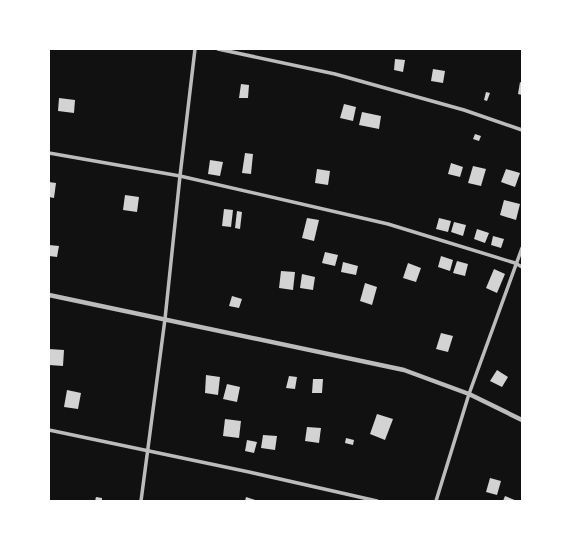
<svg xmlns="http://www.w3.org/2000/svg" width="571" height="550" viewBox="0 0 571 550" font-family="'IBM Plex Sans',sans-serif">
	<rect width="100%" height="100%" fill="#111"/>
	<g fill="#d3d3d3">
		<path d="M395 59 405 60 403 72 394 70Z"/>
		<path d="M433 69 445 71 443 83 431 81Z"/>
		<path d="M520 82 522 83V95L518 94Z"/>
		<path d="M241 84 249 85 248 98H239Z"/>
		<path d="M486 92 490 93 487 101 484 100Z"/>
		<path d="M59 98 75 100 74 113 58 111Z"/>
		<path d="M344 104 356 107 353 121 340 118Z"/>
		<path d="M362 112 381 116 379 129 359 125Z"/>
		<path d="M475 134 481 136 479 141 473 139Z"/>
		<path d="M245 153 253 154 251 174 242 173Z"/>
		<path d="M210 160 223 162 220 176 208 174Z"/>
		<path d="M451 163 463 167 460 177 448 174Z"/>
		<path d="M473 166 486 169 481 186 468 183Z"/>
		<path d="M317 169 330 171 328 185 315 183Z"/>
		<path d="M506 169 520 173 515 187 501 182Z"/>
		<path d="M49 182 56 183 54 198 49 197Z"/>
		<path d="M125 195 139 197 137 212 123 210Z"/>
		<path d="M504 200 520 204 516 220 500 215Z"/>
		<path d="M224 209 233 210 231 227 222 226Z"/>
		<path d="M237 211 242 212 240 229 235 228Z"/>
		<path d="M307 218 319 220 314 241 302 238Z"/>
		<path d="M439 218 451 221 448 232 436 229Z"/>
		<path d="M454 222 466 225 463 236 451 232Z"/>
		<path d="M477 229 489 233 485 243 474 239Z"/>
		<path d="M493 236 504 239 501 248 491 245Z"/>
		<path d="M49 245 59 246 57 257 49 256Z"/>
		<path d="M325 252 338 255 335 266 322 263Z"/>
		<path d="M441 256 453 260 450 271 438 267Z"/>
		<path d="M457 261 468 264 465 276 453 273Z"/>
		<path d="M343 262 358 266 356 275 341 272Z"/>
		<path d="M408 263 421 268 416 282 403 278Z"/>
		<path d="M494 269 505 274 497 293 486 288Z"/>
		<path d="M281 271 295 272 293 290 279 288Z"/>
		<path d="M302 274 315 277 313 290 300 288Z"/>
		<path d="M365 283 377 287 372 305 360 301Z"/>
		<path d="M232 296 242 299 239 308 229 306Z"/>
		<path d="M441 333 453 336 448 352 436 349Z"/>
		<path d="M49 349 64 350 63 366 49 365Z"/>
		<path d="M497 370 508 377 502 387 490 381Z"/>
		<path d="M206 375 220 377 218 395 205 393Z"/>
		<path d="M289 376 297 377 295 389 286 388Z"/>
		<path d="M313 379H323L322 393H312Z"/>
		<path d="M227 384 240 387 237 402 223 399Z"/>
		<path d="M67 390 81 393 78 409 64 407Z"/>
		<path d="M377 414 393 419 385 440 370 434Z"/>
		<path d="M225 419 241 421 239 438 223 436Z"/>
		<path d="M307 427 321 428 319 443 305 441Z"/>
		<path d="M263 435 277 436 275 450 261 448Z"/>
		<path d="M346 438 354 440 353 445 345 443Z"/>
		<path d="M247 440 257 442 254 453 245 451Z"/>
		<path d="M490 478 501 481 497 495 486 492Z"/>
		<path d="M505 496 517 501H503Z"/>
		<path d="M96 497 102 498V501H95Z"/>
		<path d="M246 497 258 501H245Z"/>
	</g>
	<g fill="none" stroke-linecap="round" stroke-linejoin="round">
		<g stroke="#bcbcbc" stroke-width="3.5">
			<path d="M218 49 335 74 464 110 522 130"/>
			<path d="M49 153 180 176 388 224 515 263 522 267"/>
			<path d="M49 430 249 472 377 501"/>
			<path d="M141 501 165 319 180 176 195 49"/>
			<path d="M436 501 469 394 522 248"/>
		</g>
		<path stroke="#bcbcbc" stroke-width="4.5" d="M49 295 404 370 469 394 522 420"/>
	</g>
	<rect width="571" height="550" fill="none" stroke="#ffffff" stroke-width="100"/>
</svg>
